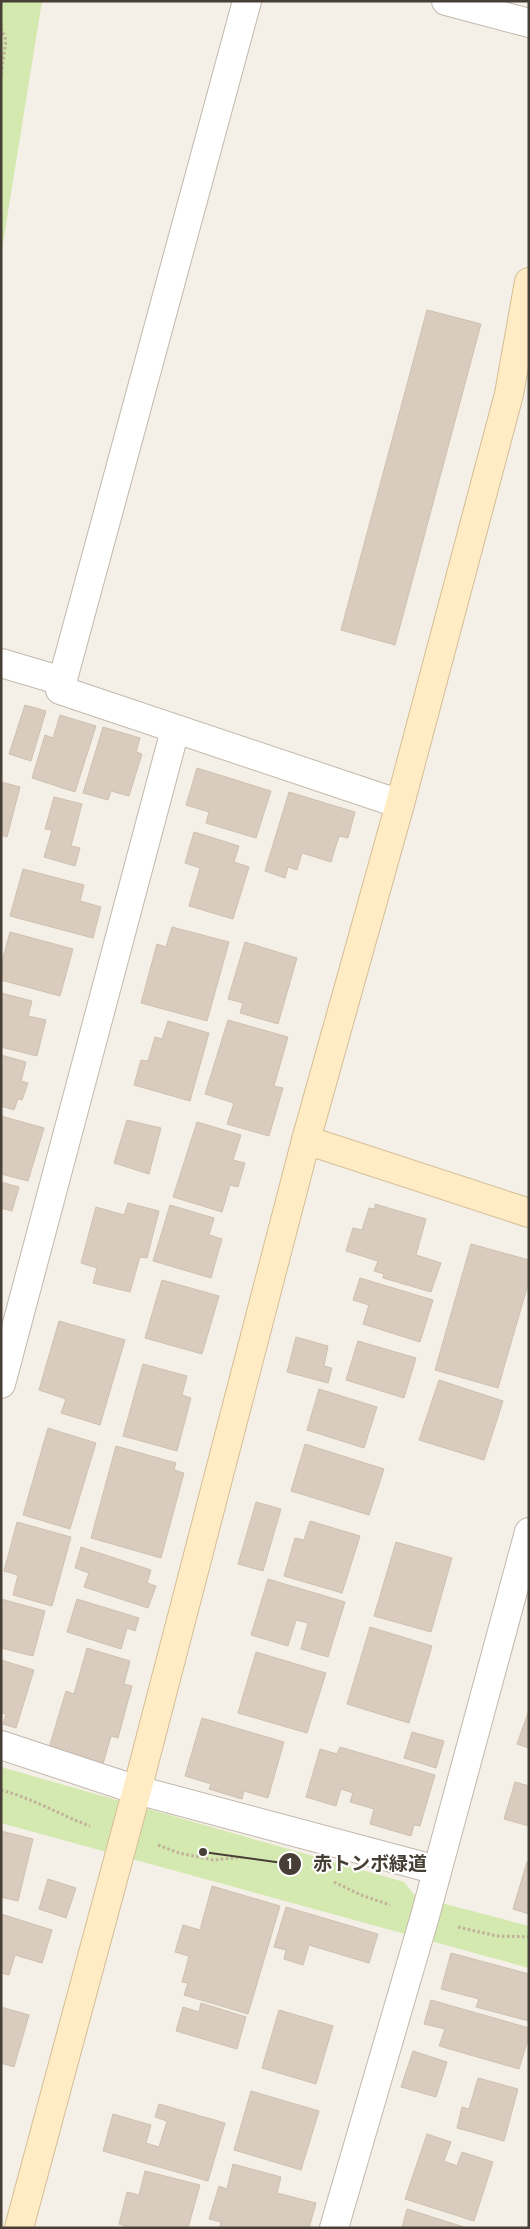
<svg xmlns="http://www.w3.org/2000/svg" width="530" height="2229" viewBox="0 0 530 2229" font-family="Overpass,'Noto Sans JP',sans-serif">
	<rect width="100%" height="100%" fill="#f4efe7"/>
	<g fill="#d4e9af">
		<path d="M1 1H42L1 255Z"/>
		<path d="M1 1767 404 1882 415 1896 529 1926V1968L1 1823Z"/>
	</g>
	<g fill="#d9ccbf" stroke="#d0c0af">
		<path d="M427 310 481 324 395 645 341 630Z"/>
		<path d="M25 705 46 711 31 761 9 754Z"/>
		<path d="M60 715 96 726 75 792 32 778 45 735 53 738Z"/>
		<path d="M103 727 140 738 136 752 142 754 129 796 111 791 108 800 83 793Z"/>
		<path d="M197 768 271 791 256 838 206 823 209 812 186 805Z"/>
		<path d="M1 782 20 787 7 837 1 835Z"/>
		<path d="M289 792 355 812 348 838 339 836 331 862 302 853 297 870 288 867 285 878 265 871Z"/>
		<path d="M54 797 82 804 71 846 80 848 75 866 44 857 52 830 45 829Z"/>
		<path d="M194 832 239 846 234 862 249 867 233 919 189 906 200 868 185 863Z"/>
		<path d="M23 869 84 885 80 901 101 907 93 938 10 916Z"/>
		<path d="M172 927 229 942 207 1021 141 1003 157 944 166 947Z"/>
		<path d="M10 932 73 949 60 996 1 980V965Z"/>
		<path d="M245 942 297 958 278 1024 240 1013 243 1003 228 999Z"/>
		<path d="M1 993 32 1001 28 1016 46 1020 37 1056 1 1047Z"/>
		<path d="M228 1020 288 1037 274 1086 283 1088 269 1136 227 1124 234 1103 205 1094Z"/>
		<path d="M168 1021 209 1033 190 1101 134 1085 141 1060 148 1061 155 1037 162 1039Z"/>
		<path d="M1 1055 26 1062 21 1081 28 1083 22 1100 18 1099 14 1110 1 1106Z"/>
		<path d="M1 1116 44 1128 28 1181 1 1174Z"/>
		<path d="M127 1120 161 1128 149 1174 114 1163Z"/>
		<path d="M197 1122 241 1135 233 1160 245 1163 238 1187 230 1185 222 1212 173 1197Z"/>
		<path d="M1 1182 19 1187 12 1211 1 1208Z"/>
		<path d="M128 1203 159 1211 147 1258 140 1257 130 1292 93 1283 97 1268 81 1263 96 1207 124 1215Z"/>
		<path d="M375 1204 426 1219 416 1255 441 1263 431 1292 383 1278 384 1274 374 1271 378 1261 346 1251 353 1228 362 1230 369 1208 375 1209Z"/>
		<path d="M170 1205 214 1218 209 1235 222 1239 211 1278 153 1261Z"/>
		<path d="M471 1244 529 1260V1281L498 1388 435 1370Z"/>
		<path d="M360 1278 433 1300 420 1342 363 1324 369 1305 353 1300Z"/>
		<path d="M162 1280 219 1296 202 1354 145 1338Z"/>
		<path d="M59 1321 125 1340 100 1425 61 1413 66 1399 39 1390Z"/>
		<path d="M296 1337 328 1346 324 1366 332 1368 328 1383 287 1372Z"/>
		<path d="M358 1341 416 1358 404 1398 346 1380Z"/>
		<path d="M143 1364 187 1376 182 1395 191 1398 177 1451 123 1436Z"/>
		<path d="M439 1380 503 1401 484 1460 419 1440Z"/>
		<path d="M319 1389 377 1407 364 1448 307 1430Z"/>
		<path d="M48 1428 96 1443 70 1529 23 1515Z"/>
		<path d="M305 1444 384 1469 369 1515 291 1491Z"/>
		<path d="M116 1446 176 1463 174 1470 184 1473 161 1558 91 1538Z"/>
		<path d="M256 1502 281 1509 263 1571 238 1564Z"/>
		<path d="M310 1521 360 1536 342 1593 284 1576 295 1538 304 1540Z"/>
		<path d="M17 1522 71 1537 52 1606 13 1595 18 1575 4 1571Z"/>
		<path d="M396 1542 452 1558 431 1632 374 1616Z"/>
		<path d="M81 1547 151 1570 147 1583 156 1586 148 1608 84 1587 89 1573 75 1568Z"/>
		<path d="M268 1579 345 1602 328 1657 301 1649 308 1623 296 1620 288 1646 251 1635Z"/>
		<path d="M1 1599 45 1611 33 1656 1 1648Z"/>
		<path d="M77 1599 139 1618 135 1631 127 1628 121 1649 67 1632Z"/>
		<path d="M370 1627 432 1646 409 1723 347 1704Z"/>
		<path d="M87 1648 130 1661 124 1684 132 1686 118 1738 111 1736 103 1764 49 1748 66 1691 74 1694Z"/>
		<path d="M256 1652 326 1673 307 1733 238 1713Z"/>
		<path d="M1 1660 34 1670 16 1728 3 1724 6 1714 1 1713Z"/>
		<path d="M529 1710V1748L517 1744Z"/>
		<path d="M202 1718 284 1742 268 1798 244 1791 242 1799 209 1789 211 1784 185 1776Z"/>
		<path d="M412 1732 444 1741 436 1768 404 1758Z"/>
		<path d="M340 1747 435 1775 420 1826 414 1825 411 1836 370 1824 374 1809 350 1802 353 1793 341 1789 336 1806 306 1797 320 1749 337 1754Z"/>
		<path d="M515 1782 529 1786V1826L504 1819Z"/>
		<path d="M1 1831 33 1839 18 1901 1 1897Z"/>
		<path d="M527 1862H529V1914L513 1909Z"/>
		<path d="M48 1879 76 1888 66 1918 39 1909Z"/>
		<path d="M212 1886 280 1906 248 2014 184 1995 188 1983 182 1982 189 1956 175 1952 183 1925 200 1930Z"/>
		<path d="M286 1907 378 1934 369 1963 309 1945 303 1965 284 1959 286 1950 274 1947Z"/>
		<path d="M1 1914 52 1930 42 1963 15 1955 9 1975 1 1973Z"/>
		<path d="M451 1953 529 1974V2021L476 2007 479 1999 441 1989Z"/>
		<path d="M431 2000 529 2028V2036L519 2069 439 2046 445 2029 424 2024Z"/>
		<path d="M201 2003 246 2017 237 2049 176 2031 183 2007 199 2012Z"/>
		<path d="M1 2007 29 2015 14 2067 1 2063Z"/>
		<path d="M279 2010 333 2026 316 2084 262 2068Z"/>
		<path d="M413 2051 447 2062 436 2097 401 2087Z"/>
		<path d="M478 2078 518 2089 504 2141 457 2128 462 2107 469 2109Z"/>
		<path d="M251 2091 319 2111 301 2170 234 2150Z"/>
		<path d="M159 2104 225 2123 208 2181 103 2151 113 2114 151 2125 146 2143 159 2147 167 2121 155 2117Z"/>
		<path d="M427 2134 451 2142 444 2161 457 2166 462 2152 493 2162 474 2221 405 2199Z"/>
		<path d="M233 2164 281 2177 277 2193 316 2203 309 2228H220L221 2222 209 2219 219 2186 227 2189Z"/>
		<path d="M145 2171 200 2185 188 2228H132L119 2224 127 2192 139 2195Z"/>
		<path d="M407 2209 467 2228H402Z"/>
	</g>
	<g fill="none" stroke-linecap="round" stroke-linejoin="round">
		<defs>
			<g id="street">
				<path d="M247 1 60 690 400 804"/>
				<path d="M446 1 529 23"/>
				<path d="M1 663 62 681"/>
				<path d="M1 1384 175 730"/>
				<path d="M1 1745 137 1790 437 1870"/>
				<path d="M334 2228 425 1916 529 1532"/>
			</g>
			<g id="secondary">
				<path d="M306 1140 529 1213"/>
				<path d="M19 2228 137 1790 306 1140 400 804 509 394 529 282"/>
			</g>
		</defs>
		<use href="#street" stroke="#c2b8ac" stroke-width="30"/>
		<use href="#secondary" stroke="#d5be96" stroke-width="30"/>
		<g stroke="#c1b09a" stroke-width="3" stroke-dasharray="2.5 2.5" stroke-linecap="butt">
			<path d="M1 28 6 40 1 75"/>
			<path d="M1 1790C32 1798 60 1815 90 1826"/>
			<path d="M158 1845 179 1853 213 1860 242 1857"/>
			<path d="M334 1882 361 1895 390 1905"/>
			<path d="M458 1927 497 1936 529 1937"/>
		</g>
		<use href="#street" stroke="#fff" stroke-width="28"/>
		<use href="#secondary" stroke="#ffecc5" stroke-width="28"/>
	</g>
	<path fill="none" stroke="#473e36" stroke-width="2" d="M203 1852L290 1864"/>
	<g fill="#473e36" stroke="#fff" stroke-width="2">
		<circle cx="203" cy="1852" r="5"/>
		<circle cx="290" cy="1864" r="12"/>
	</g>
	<g font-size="15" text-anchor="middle" font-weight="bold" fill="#fff">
		<text x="290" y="1869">1</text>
	</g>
	<g font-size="19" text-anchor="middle" font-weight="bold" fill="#473e36" stroke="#fff" stroke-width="4" stroke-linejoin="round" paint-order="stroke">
		<text x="370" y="1870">赤トンボ緑道</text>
	</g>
	<rect width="530" height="2229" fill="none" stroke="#473e36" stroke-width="5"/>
</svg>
